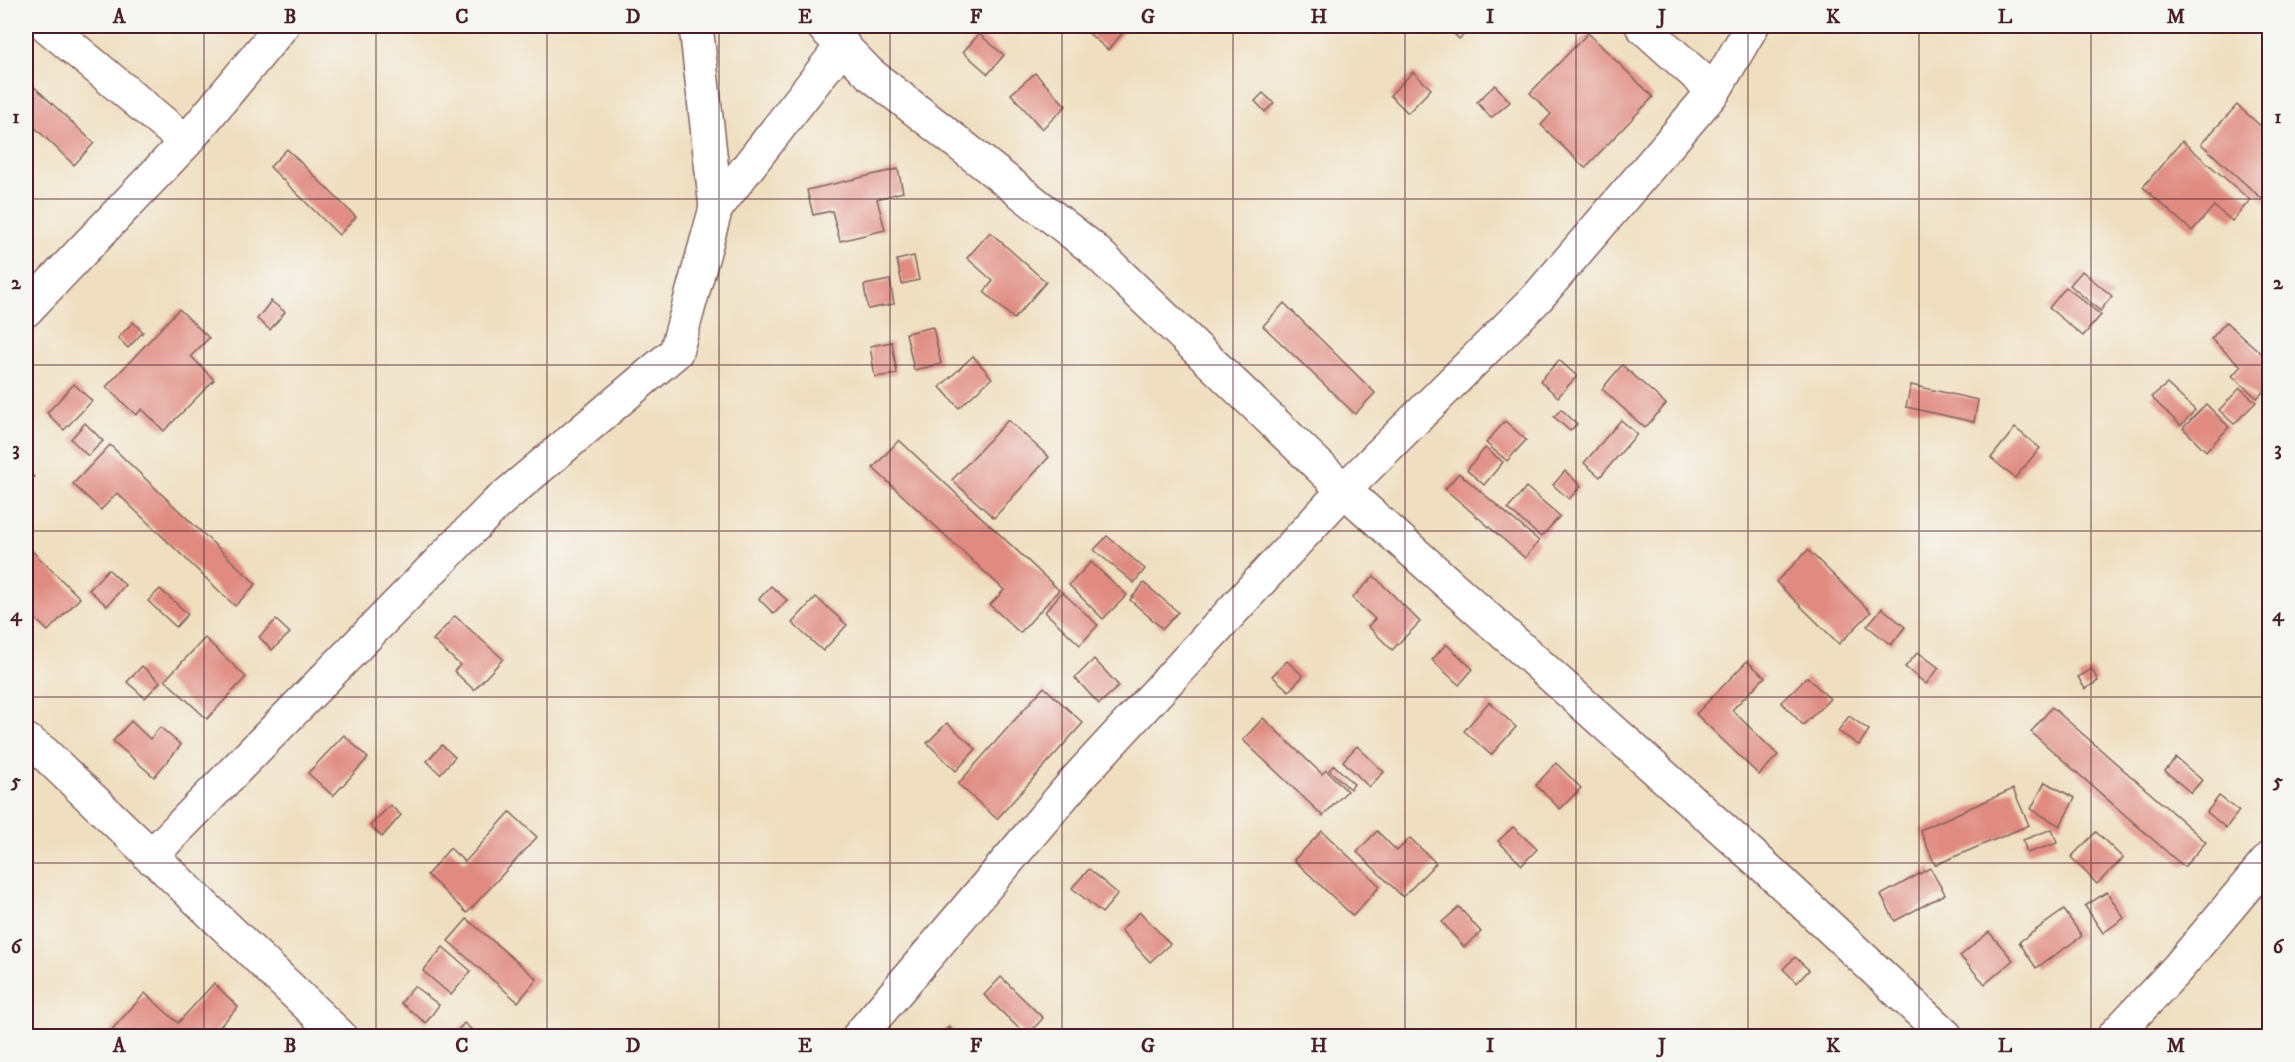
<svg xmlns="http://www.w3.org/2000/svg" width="2295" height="1062" viewBox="0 0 2295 1062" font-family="'IM FELL DW Pica',serif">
	<rect width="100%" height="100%" fill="#f6f6f2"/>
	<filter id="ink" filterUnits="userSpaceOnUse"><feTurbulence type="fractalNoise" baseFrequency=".0167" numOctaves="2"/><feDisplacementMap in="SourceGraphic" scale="12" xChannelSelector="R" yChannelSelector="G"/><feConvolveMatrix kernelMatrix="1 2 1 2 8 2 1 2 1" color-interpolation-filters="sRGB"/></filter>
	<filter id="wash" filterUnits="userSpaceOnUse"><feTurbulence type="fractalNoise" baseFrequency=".008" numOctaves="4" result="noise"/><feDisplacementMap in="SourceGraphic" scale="24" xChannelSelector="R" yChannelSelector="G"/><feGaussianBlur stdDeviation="1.35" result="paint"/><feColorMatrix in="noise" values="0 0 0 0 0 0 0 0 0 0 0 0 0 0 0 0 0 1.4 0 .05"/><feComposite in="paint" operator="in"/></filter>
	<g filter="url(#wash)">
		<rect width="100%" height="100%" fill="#efdfc0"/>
		<g id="blocks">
			<g fill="#e08a80">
				<path d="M1080 26H1123L1126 29 1108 50Z"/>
				<path d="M1447 26H1473L1459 39Z"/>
				<path d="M1588 33 1653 97 1585 168 1541 125 1551 114 1530 93Z"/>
				<path d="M979 34 1004 55 988 74 963 52Z"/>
				<path d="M1413 72 1431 89 1408 113 1390 95Z"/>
				<path d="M1035 73 1066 106 1042 129 1011 94Z"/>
				<path d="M26 79 94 143 74 165 26 119Z"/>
				<path d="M1495 85 1510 102 1491 118 1477 102Z"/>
				<path d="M1263 93 1274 103 1265 112 1255 101Z"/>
				<path d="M2237 105 2270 134V206L2201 144Z"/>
				<path d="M2182 141 2250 200 2232 221 2214 206 2192 231 2143 187Z"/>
				<path d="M287 149 356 217 339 235 270 167Z"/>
				<path d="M898 169 903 192 877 199 885 230 840 241 832 211 813 215 807 190Z"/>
				<path d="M990 232 1046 282 1014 319 984 292 993 281 967 258Z"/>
				<path d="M914 256 919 280 902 284 897 260Z"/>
				<path d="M2082 271 2112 296 2100 311 2070 285Z"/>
				<path d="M890 280 894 304 868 309 864 285Z"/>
				<path d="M2066 287 2101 315 2083 336 2049 308Z"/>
				<path d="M271 301 285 312 270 330 257 319Z"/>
				<path d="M1284 303 1375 393 1355 414 1263 326Z"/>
				<path d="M179 309 209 338 191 356 214 380 164 431 142 409 136 415 106 387Z"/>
				<path d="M133 322 143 332 128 348 118 338Z"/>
				<path d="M2226 322 2270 361V385L2257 398 2232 376 2241 366 2211 339Z"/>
				<path d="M933 327 941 364 914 370 906 333Z"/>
				<path d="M892 342 897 374 875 377 870 346Z"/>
				<path d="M973 356 992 378 959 408 940 387Z"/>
				<path d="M1559 360 1577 376 1558 397 1540 381Z"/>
				<path d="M1622 365 1666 404 1645 428 1602 389Z"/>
				<path d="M74 384 92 401 64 430 47 413Z"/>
				<path d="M2167 384 2195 410 2181 426 2151 397Z"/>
				<path d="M1911 385 1978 400 1974 422 1906 407Z"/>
				<path d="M2240 388 2256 402 2234 424 2219 410Z"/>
				<path d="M2206 404 2229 427 2206 451 2183 428Z"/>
				<path d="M1561 409 1577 424 1570 431 1554 417Z"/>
				<path d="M1008 420 1049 457 994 518 952 480Z"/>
				<path d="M1621 420 1637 434 1600 477 1584 463Z"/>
				<path d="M1505 421 1526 440 1507 461 1486 443Z"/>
				<path d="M85 423 103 441 88 456 71 439Z"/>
				<path d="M2015 428 2040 448 2015 478 1991 458Z"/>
				<path d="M899 440 1059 590 1020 633 990 605 1004 590 873 468Z"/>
				<path d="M110 445 256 584 235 606 117 493 101 510 73 484Z"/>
				<path d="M1485 448 1503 462 1484 485 1467 470Z"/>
				<path d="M26 471 34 477 26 488Z"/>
				<path d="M1565 471 1581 486 1569 499 1553 485Z"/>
				<path d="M1459 473 1539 541 1525 558 1445 489Z"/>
				<path d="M1526 487 1560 516 1541 537 1508 509Z"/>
				<path d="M1107 536 1145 569 1134 583 1094 550Z"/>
				<path d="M26 545 80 598 48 631 26 610Z"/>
				<path d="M1808 550 1871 612 1839 644 1776 582Z"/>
				<path d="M1091 562 1127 595 1103 619 1069 585Z"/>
				<path d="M108 569 125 585 107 606 89 590Z"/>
				<path d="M1374 576 1420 622 1392 650 1368 626 1375 619 1352 598Z"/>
				<path d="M1144 583 1178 612 1163 629 1130 600Z"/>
				<path d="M771 586 787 600 774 614 759 599Z"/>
				<path d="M160 589 188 614 176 627 148 601Z"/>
				<path d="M1062 592 1098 625 1080 645 1045 612Z"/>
				<path d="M816 597 847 625 823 651 792 623Z"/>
				<path d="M1882 608 1905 627 1891 645 1867 626Z"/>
				<path d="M455 616 503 659 474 690 454 671 460 665 433 640Z"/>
				<path d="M276 620 290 633 272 650 259 637Z"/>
				<path d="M205 638 246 677 207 719 165 680Z"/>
				<path d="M1446 644 1473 669 1459 685 1432 660Z"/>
				<path d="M1918 652 1939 668 1926 684 1905 667Z"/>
				<path d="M1094 659 1119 686 1099 704 1075 678Z"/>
				<path d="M1287 661 1303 676 1289 691 1272 676Z"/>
				<path d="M1747 661 1765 677 1732 710 1778 755 1759 775 1696 714Z"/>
				<path d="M142 666 160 682 145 698 127 682Z"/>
				<path d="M2092 669 2098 681 2085 689 2078 677Z"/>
				<path d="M1807 677 1830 699 1803 725 1781 702Z"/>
				<path d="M1044 687 1083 723 997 819 958 784Z"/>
				<path d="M1489 702 1516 727 1491 755 1464 731Z"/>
				<path d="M2052 707 2206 842 2184 867 2031 732Z"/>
				<path d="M1849 716 1869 730 1859 745 1838 731Z"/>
				<path d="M1263 718 1322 774 1326 770 1347 791 1323 816 1243 740Z"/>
				<path d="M131 721 150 739 160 727 181 745 154 777 113 741Z"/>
				<path d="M947 723 976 749 956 771 927 743Z"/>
				<path d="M344 735 368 758 333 796 308 773Z"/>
				<path d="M442 745 455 757 440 774 427 761Z"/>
				<path d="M1357 746 1384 772 1369 787 1343 761Z"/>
				<path d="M2176 758 2202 780 2191 793 2165 771Z"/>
				<path d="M1556 763 1581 788 1560 809 1536 785Z"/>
				<path d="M1334 765 1354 784 1350 789 1329 770Z"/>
				<path d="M2045 782 2075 798 2060 826 2031 809Z"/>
				<path d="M2013 789 2029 825 1935 865 1920 830Z"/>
				<path d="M2219 796 2239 811 2226 828 2207 812Z"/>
				<path d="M390 805 401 815 382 837 370 826Z"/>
				<path d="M510 812 537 837 467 913 427 875 450 848 465 862Z"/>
				<path d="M1513 827 1537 849 1522 865 1498 841Z"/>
				<path d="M2052 829 2057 843 2027 853 2023 840Z"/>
				<path d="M1322 831 1380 886 1353 916 1294 860Z"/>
				<path d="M1377 831 1397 851 1410 838 1436 863 1403 897 1357 852Z"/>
				<path d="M2096 832 2123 858 2097 884 2071 857Z"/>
				<path d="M1930 868 1945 894 1895 921 1881 895Z"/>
				<path d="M1089 869 1118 894 1102 913 1072 888Z"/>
				<path d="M2107 892 2124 918 2103 933 2085 906Z"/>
				<path d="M1459 907 1481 932 1464 947 1442 922Z"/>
				<path d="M2064 910 2082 936 2036 968 2019 942Z"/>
				<path d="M1140 912 1170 944 1150 962 1121 930Z"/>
				<path d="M467 919 537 979 518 1002 448 941Z"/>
				<path d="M1989 932 2013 960 1985 984 1960 956Z"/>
				<path d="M443 947 471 971 451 995 423 971Z"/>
				<path d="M1795 957 1809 970 1797 983 1783 969Z"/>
				<path d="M1001 977 1043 1018 1027 1036 984 995Z"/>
				<path d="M214 983 238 1007 211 1036H113L109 1033 145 993 178 1023Z"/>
				<path d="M414 986 439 1005 426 1023 401 1003Z"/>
				<path d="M464 1023 479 1036H453Z"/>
				<path d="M949 1027 958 1036H938Z"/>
			</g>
		</g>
	</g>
	<g filter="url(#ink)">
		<use href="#blocks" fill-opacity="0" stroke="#84625f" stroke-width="1.5"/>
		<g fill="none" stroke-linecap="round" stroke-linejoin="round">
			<defs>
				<g id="street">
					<path d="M47 26 186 142"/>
					<path d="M696 26 716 208"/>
					<path d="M823 26 870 74 1092 248 1344 490 1764 866 1946 1036"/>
					<path d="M1642 26 1714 91"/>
					<path d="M26 310 186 142 282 26"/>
					<path d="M26 740 44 753 340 1036"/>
					<path d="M150 857 496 504 676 352 716 208 843 45"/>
					<path d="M859 1036 1078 778 1344 490 1537 298 1714 91 1752 26"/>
					<path d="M2114 1036 2177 969 2270 858"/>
				</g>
			</defs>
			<use href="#street" stroke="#84625f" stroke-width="36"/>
			<use href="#street" stroke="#fff" stroke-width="33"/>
		</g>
	</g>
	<path fill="none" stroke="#4a1f2b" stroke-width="1.5" stroke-opacity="0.55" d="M204 26V1036M376 26V1036M547 26V1036M719 26V1036M890 26V1036M1062 26V1036M1233 26V1036M1405 26V1036M1576 26V1036M1748 26V1036M1919 26V1036M2091 26V1036M26 199H2270M26 365H2270M26 531H2270M26 697H2270M26 863H2270"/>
	<rect width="2295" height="1062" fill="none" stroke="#f6f6f2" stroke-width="66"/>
	<rect x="33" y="33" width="2229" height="996" fill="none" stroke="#4a1f2b" stroke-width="2"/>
	<g font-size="20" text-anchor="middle" font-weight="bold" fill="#4a1f2b">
		<text x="119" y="23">A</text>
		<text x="290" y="23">B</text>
		<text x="462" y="23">C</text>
		<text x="633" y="23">D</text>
		<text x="805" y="23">E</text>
		<text x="976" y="23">F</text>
		<text x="1148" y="23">G</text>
		<text x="1319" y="23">H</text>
		<text x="1490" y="23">I</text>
		<text x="1662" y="23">J</text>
		<text x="1833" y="23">K</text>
		<text x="2005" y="23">L</text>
		<text x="2176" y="23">M</text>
		<text x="16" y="123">1</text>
		<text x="2278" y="123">1</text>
		<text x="16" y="289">2</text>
		<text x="2278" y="289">2</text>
		<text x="16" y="455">3</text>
		<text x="2278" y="455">3</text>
		<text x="16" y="621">4</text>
		<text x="2278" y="621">4</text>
		<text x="16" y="787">5</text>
		<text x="2278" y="787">5</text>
		<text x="16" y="953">6</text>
		<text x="2278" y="953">6</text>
		<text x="119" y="1052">A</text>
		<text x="290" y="1052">B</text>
		<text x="462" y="1052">C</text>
		<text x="633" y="1052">D</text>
		<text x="805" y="1052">E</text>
		<text x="976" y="1052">F</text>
		<text x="1148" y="1052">G</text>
		<text x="1319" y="1052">H</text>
		<text x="1490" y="1052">I</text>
		<text x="1662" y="1052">J</text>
		<text x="1833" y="1052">K</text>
		<text x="2005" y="1052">L</text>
		<text x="2176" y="1052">M</text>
	</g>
</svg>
